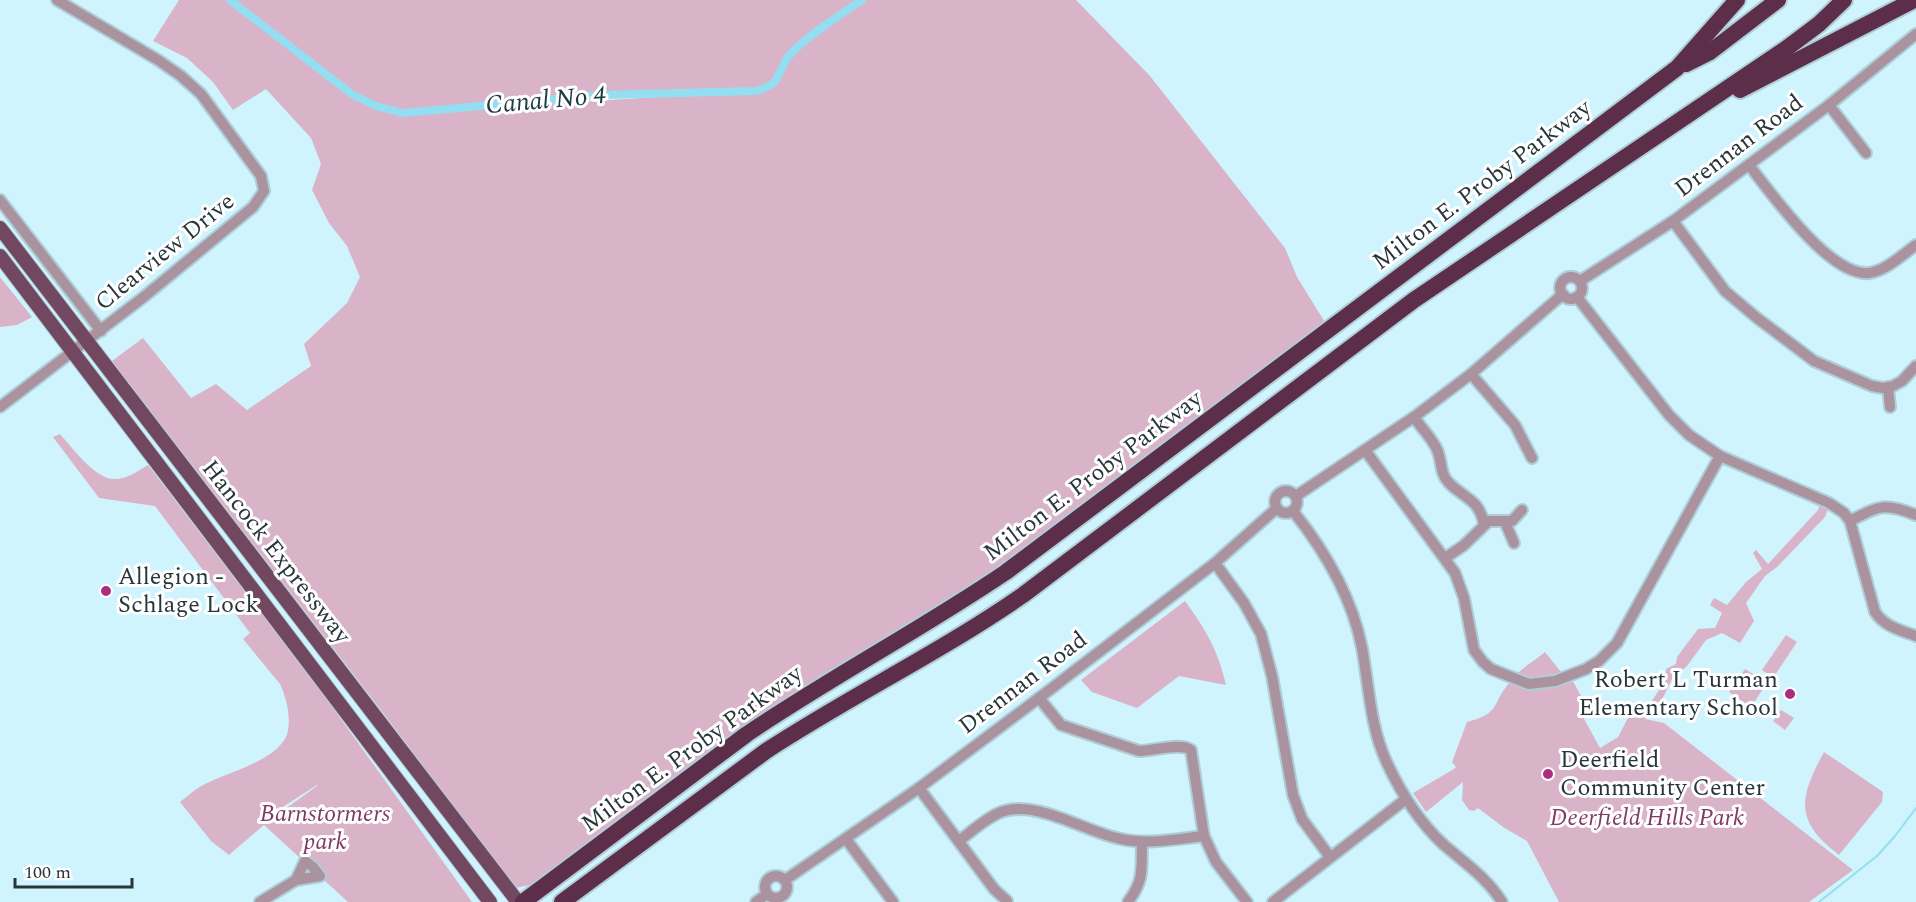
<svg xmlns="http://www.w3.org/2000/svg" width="1916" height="902" viewBox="0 0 1916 902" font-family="Spectral,serif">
	<rect width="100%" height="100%" fill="#cff4fe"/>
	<g fill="#d9b4c8" fill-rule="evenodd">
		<path d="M179 0H1076L1150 76 1285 248 1297 277 1326 324 990 576 785 702 530 885 515 888 384 714 112 361 143 338 191 398 216 384 247 410 311 366 304 344 347 303 360 277 347 246 329 223 312 190 321 164 311 138 266 89 233 110 213 82 187 58 153 41ZM763 89 755 91 431 111 600 95Z"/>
		<path d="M0 277 32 317 17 325 0 327Z"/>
		<path d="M60 434C72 447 94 478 113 479 126 480 138 471 148 465L323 694 472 902H348L264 825 229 855 211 841 180 802C185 798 190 794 195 790 219 773 268 766 285 739 293 725 287 698 280 684L243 639 250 633 155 506 99 498 53 437ZM317 785V786L267 822 278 810Z"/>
		<path d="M1820 505 1828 509 1825 517 1777 567 1765 576 1746 603 1754 621 1740 643 1722 633 1706 640 1687 666 1672 679 1657 710 1645 719 1664 723 1853 870 1809 902H1559L1527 841 1503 827 1478 808 1474 811 1469 810 1462 800 1463 782 1426 812 1413 793 1454 769 1456 767 1452 762 1467 722C1501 713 1491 705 1509 683 1518 670 1533 662 1545 652L1561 672 1574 683 1589 711 1582 715 1600 748 1618 737 1628 718 1649 705 1666 680V669L1676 664 1677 657 1698 629 1715 628 1722 613 1710 605 1714 598 1727 605 1746 582 1762 569 1753 553 1756 550 1768 564 1818 510Z"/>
		<path d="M1185 601C1206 630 1218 650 1226 685L1179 676 1137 708 1092 692 1081 680Z"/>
		<path d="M1786 635 1797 642 1773 678 1762 670Z"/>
		<path d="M1745 669 1767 683 1751 707 1729 692Z"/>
		<path d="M1781 710 1794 718 1785 730 1773 721Z"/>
		<path d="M1824 752 1883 792 1882 802 1839 855C1794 821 1799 798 1824 752Z"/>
	</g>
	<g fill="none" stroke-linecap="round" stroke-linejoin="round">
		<path stroke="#94def2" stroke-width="2" d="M1819 902 1877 856 1895 836 1916 808"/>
		<path stroke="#94def2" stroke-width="8" d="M230 0 353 95 376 106 403 113 600 95 755 91C782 85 776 74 788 57 801 40 843 13 862 0"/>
		<defs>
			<g id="minor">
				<path d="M1829 105 1866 153"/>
				<path d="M1749 165C1771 193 1830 277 1869 273 1886 271 1903 254 1916 245"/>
				<path d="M0 200 101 331"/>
				<path d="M1673 221 1725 291 1757 318 1814 361 1872 386 1883 388 1893 386 1902 381 1916 366"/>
				<circle cx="1571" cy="288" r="11"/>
				<path d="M1580 281 1673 221 1829 105 1916 34"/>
				<path d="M1577 297 1669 415 1689 435 1720 456 1829 503 1844 513 1850 521 1875 612C1885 627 1900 630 1916 636"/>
				<path d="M1471 374 1515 425 1532 458"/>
				<path d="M1888 387 1890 407"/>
				<path d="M0 407 145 296 253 207 264 191 261 176 201 94 181 76 158 60 57 0"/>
				<path d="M1414 417C1421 428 1434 440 1438 452 1442 463 1440 474 1449 483 1465 499 1479 499 1484 524"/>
				<path d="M1365 450 1455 573 1464 598 1474 650 1483 662 1491 669 1529 684 1555 681 1586 669 1599 661 1617 643 1720 456"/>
				<circle cx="1286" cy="502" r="11"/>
				<path d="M1296 496 1414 417 1471 374 1563 294"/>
				<path d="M1293 511C1325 551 1352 597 1362 648 1369 686 1370 727 1387 763 1401 793 1419 822 1444 845 1465 863 1487 878 1502 902"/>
				<path d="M1850 521C1879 506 1884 502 1916 515"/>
				<path d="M1505 522 1514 543"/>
				<path d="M1445 558 1463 546 1489 521H1512L1522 510"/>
				<path d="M1215 563 1244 603 1261 634 1272 676 1293 795 1302 819 1330 857"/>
				<path d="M1039 698 1061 725 1139 751C1153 751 1181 742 1191 750L1204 836 1216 862 1247 902"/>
				<path d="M919 788 994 889 1007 901"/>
				<path d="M846 839 893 902"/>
				<path d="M959 841C972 831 986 818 1001 812 1037 799 1085 832 1121 839 1148 845 1177 839 1204 836"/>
				<circle cx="776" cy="887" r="11"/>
				<path d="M785 880 919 788 1039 698 1215 563 1277 508"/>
				<path d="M260 902 296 880 320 876 313 867 305 861 296 880"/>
				<path d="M756 902 767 894"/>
				<path d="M1128 902C1145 879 1141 869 1142 842"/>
				<path d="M1273 902 1406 799"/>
			</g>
			<g id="major">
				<path d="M0 228 518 902"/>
				<path d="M0 256 490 902"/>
			</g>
			<g id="highway">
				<path d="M1686 64 1710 52 1778 0"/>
				<path d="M1740 90 1914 0"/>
				<path d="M523 902 747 734C831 677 922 629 1006 572L1677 68 1737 0"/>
				<path d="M562 902 766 751C850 696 941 652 1023 595L1414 300 1787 48 1819 24 1844 0"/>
			</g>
		</defs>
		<use href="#minor" stroke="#aeced7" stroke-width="14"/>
		<use href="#major" stroke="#aeced7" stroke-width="16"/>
		<use href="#highway" stroke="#aeced7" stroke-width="20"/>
		<use href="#minor" stroke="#ab929f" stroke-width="10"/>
		<use href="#major" stroke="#724860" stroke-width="14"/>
		<use href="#highway" stroke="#5d2e4a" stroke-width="16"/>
	</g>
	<g fill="#aa2d7f" stroke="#fff" stroke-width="2">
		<circle cx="106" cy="591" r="6"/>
		<circle cx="1790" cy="694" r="6"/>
		<circle cx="1548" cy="774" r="6"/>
	</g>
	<g text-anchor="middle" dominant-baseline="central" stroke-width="6" stroke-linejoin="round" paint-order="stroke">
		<g font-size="24" fill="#28363a" stroke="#fff">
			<text transform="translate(1739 146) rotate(-37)">Drennan Road</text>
			<text transform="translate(1482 185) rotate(-37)">Milton E. Proby Parkway</text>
			<text transform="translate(165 252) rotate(-39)">Clearview Drive</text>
			<text transform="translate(1093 476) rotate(-37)">Milton E. Proby Parkway</text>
			<text transform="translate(276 552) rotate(52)">Hancock Expressway</text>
			<text transform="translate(1023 683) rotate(-37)">Drennan Road</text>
			<text transform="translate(692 749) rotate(-36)">Milton E. Proby Parkway</text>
		</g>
		<g font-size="24" fill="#28363a" stroke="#fff" text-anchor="start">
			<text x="118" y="577">Allegion -<tspan x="118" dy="28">Schlage Lock</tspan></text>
			<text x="1778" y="680" text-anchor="end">Robert L Turman<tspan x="1778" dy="28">Elementary School</tspan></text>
			<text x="1560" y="760">Deerfield<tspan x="1560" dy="28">Community Center</tspan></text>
		</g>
		<g font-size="24" font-style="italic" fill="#803b64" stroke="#fff">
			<text x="325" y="814">Barnstormers<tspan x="325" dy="28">park</tspan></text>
			<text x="1647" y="818">Deerfield Hills Park</text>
		</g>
		<g font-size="26" font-style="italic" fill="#193c45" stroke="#fff">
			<text transform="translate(546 100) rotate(-5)">Canal No 4</text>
		</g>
	</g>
	<path d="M15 878v9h117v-9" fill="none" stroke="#28363a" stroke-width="3"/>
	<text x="24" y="878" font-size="18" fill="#28363a" stroke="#ffffff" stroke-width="4.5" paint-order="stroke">100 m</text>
</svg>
